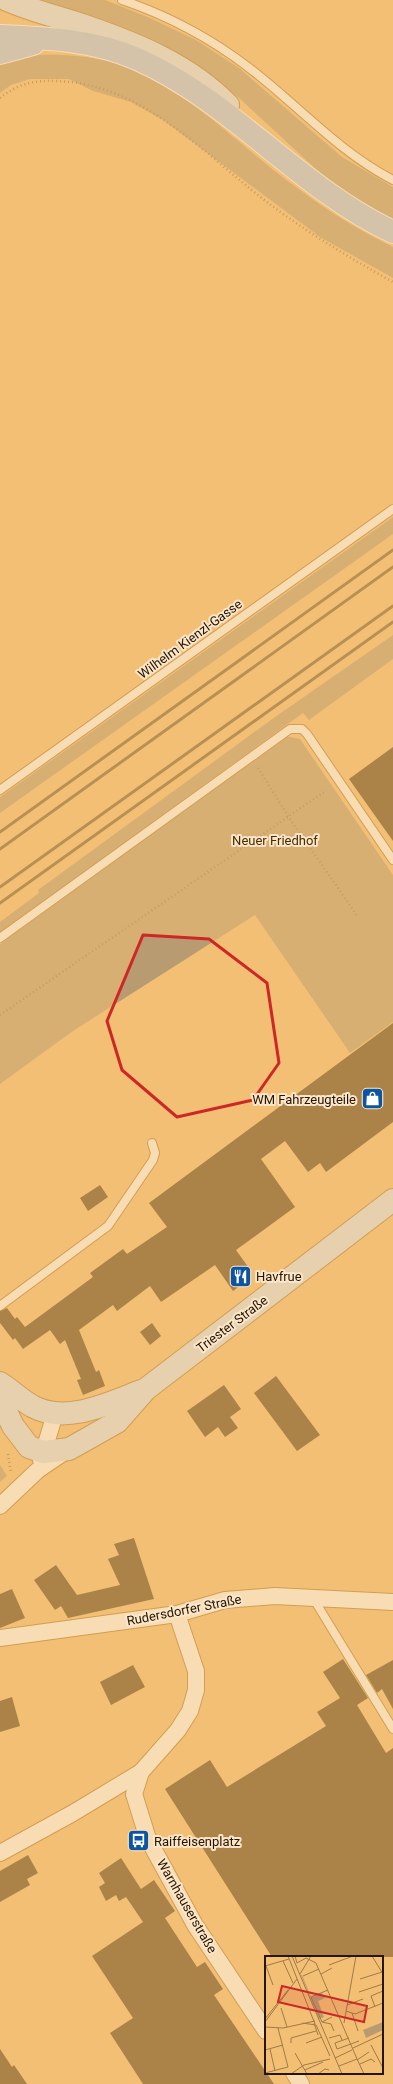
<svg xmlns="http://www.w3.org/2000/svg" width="393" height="2084" viewBox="0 0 393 2084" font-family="Roboto,sans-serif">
	<rect width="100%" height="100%" fill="#f2bf74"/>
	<g fill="#b99b72">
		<path d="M26 0H105L150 18 196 40 239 68 342 157 393 187V220L342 190 320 173 238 97 201 69Z"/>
		<path d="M31 55C62 54 94 55 124 66 180 87 225 131 271 168 309 198 349 226 393 247V278L320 237 163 120 131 102 93 91 69 79H30L11 85 0 93V62Z"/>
		<path d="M393 517V534L0 813V797Z"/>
		<path d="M393 635V659L309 720 303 713 0 933V922L39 893 38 890 275 717Z"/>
		<path d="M286 736 300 739 393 875V1022L350 1053 255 915 73 1031 0 1084V944Z"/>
		<path d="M0 1465 7 1476 0 1482Z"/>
	</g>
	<g fill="#553b13">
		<path d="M393 747V841L349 779Z"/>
		<path d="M393 1023V1122L326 1172 320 1163 308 1172 285 1141 261 1159 295 1207 236 1250 251 1271 250 1278 233 1291 215 1265 161 1302 150 1286 117 1311 113 1305 79 1330 96 1372 99 1370 105 1386 83 1395 77 1380 81 1379 65 1340 60 1344 50 1330 23 1349 15 1338 13 1340 0 1323V1311L7 1308 15 1319 17 1317 25 1327 93 1277 90 1273 123 1249 127 1254 167 1227 149 1203Z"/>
		<path d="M100 1185 108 1197 88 1211 80 1198Z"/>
		<path d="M152 1323 161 1336 150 1345 140 1332Z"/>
		<path d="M276 1376 320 1435 297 1451 254 1393Z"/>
		<path d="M224 1385 241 1409 230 1417 238 1428 225 1437 218 1427 205 1437 187 1411Z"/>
		<path d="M134 1538 154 1599 68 1618 61 1606 55 1610 34 1580 56 1565 77 1595 120 1585 108 1559 119 1555 114 1544Z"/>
		<path d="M12 1589 25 1618 0 1628V1594Z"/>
		<path d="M343 1659 368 1698 357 1705 386 1753 393 1748V1957H272L165 1789 210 1760 227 1787 326 1726 317 1712 340 1698 323 1672Z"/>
		<path d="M393 1660V1709L382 1689 377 1693 366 1675Z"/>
		<path d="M133 1665 145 1687 111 1705 100 1682Z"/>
		<path d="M12 1697 20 1726 0 1732V1701Z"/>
		<path d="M28 1855 38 1873 27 1879 30 1885 0 1902V1871Z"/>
		<path d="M121 1858 141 1889 154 1880 175 1911 165 1918 197 1967 205 1962 223 1989 214 1995 274 2084H143L110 2033 133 2018 92 1956 143 1922 126 1897 119 1901 116 1895 106 1901 99 1887 105 1883 99 1873Z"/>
		<path d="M0 2049 12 2067 14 2065 27 2084H0Z"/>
	</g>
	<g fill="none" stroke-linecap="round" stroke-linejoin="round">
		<defs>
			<g id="lane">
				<path d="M122 0C166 15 210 38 248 67 297 104 337 151 393 180"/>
				<path d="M0 790 393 509"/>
				<path d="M0 938 290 729H302L307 734 393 860"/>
				<path d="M0 1306 108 1226 153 1160 155 1153 152 1143"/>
				<path d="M313 1598 393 1729"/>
			</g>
			<g id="street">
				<path d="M41 1460 55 1414"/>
				<path d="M0 1506 38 1470 66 1451"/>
				<path d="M0 1638 177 1614 225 1600 275 1596 393 1602"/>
				<path d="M141 1772 134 1794 148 1839 195 1925 266 2031"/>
				<path d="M0 1853 73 1813 141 1772 178 1730 190 1711 196 1690V1671L177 1614"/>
				<path d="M294 2073 301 2084"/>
			</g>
			<g id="secondary">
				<path d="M7 0C32 11 59 17 85 26 137 44 189 65 228 105"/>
				<path d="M0 1383C11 1390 21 1400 32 1406 65 1425 110 1403 141 1391"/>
				<path d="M0 1399 13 1426 29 1447 44 1452 69 1449 117 1422 146 1389 393 1200"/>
			</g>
			<g id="primary">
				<path d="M0 36C46 38 94 40 137 59 232 101 299 188 393 232"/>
				<path d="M0 53 33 44"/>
			</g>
		</defs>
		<use href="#lane" stroke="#a8772a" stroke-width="10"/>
		<use href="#street" stroke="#a8772a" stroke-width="18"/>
		<use href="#secondary" stroke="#a8772a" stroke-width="24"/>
		<use href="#primary" stroke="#fff" stroke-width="24"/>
		<g stroke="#94713f" stroke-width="2.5" stroke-dasharray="1 3" stroke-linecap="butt">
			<path d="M0 98C17 84 35 80 56 81 145 83 208 159 275 208 313 236 352 259 393 282"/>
			<path d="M258 768 288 816 358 917"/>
			<path d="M0 1015 324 792"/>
			<path d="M8 1454 11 1473"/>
		</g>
		<use href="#lane" stroke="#fff" stroke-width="8"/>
		<use href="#street" stroke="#fff" stroke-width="16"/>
		<use href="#secondary" stroke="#d7e4f4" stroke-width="22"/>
		<use href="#primary" stroke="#b0c8e9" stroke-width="22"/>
		<g stroke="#74572d" stroke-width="3">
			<path d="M0 832 393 550"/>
			<path d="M0 849 393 567"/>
			<path d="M0 887 393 606"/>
			<path d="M0 903 393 622"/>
		</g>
	</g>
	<path d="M0 0H393V2084H0ZM143 935 209 939 267 983 279 1063 253 1100 177 1117 122 1070 107 1021Z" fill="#f2bf74" fill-opacity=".55" fill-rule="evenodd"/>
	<path fill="none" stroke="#cd2726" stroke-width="3" stroke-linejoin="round" d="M143 935 209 939 267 983 279 1063 253 1100 177 1117 122 1070 107 1021Z"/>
	<defs>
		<symbol id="shop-square" viewBox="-11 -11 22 22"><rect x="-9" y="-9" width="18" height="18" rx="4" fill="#0b55a4" stroke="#fbe6ca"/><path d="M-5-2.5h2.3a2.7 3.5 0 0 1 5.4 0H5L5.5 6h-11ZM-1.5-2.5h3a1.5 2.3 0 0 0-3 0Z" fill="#fff"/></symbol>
		<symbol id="restaurant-square" viewBox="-11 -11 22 22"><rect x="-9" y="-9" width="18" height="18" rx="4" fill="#0b55a4" stroke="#fbe6ca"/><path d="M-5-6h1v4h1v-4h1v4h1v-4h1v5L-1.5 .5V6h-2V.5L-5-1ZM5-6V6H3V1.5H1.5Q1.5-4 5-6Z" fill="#fff"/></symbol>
		<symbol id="bus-square" viewBox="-11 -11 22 22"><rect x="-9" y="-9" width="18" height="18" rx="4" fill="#0b55a4" stroke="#fbe6ca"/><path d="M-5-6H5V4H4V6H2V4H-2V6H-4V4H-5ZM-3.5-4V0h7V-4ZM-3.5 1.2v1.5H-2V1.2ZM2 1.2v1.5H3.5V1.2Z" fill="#fff"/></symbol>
	</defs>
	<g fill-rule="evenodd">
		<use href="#shop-square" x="360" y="1086" width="25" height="25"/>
		<use href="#restaurant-square" x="228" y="1264" width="25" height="25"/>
		<use href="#bus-square" x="126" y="1828" width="25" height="25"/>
	</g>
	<g text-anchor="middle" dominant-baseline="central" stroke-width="4" stroke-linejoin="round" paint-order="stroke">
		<g font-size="13" fill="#251601" stroke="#fbe6ca">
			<text transform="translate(190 639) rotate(-36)">Wilhelm Kienzl-Gasse</text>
			<text transform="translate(232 1324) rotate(-37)">Triester Straße</text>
			<text transform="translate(184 1610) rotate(-11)">Rudersdorfer Straße</text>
			<text transform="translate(187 1906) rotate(60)">Warnhauserstraße</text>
		</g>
		<g font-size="13" fill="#472d00" stroke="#fbe6ca">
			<text x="275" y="840">Neuer Friedhof</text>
		</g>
		<g font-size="13" fill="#251601" stroke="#fbe6ca" text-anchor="start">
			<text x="356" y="1099" text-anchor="end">WM Fahrzeugteile</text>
			<text x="256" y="1276">Havfrue</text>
			<text x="154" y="1841">Raiffeisenplatz</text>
		</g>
	</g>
	<g transform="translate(265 1956)">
		<rect width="118" height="118" fill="#f2bf74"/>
		<path d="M36 19H37L46 41 57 37 60 42 53 45 59 61 54 63ZM118 66V74L101 82 98 74Z" fill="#b99b72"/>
		<path fill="none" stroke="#a07b46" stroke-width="1" d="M23 0 50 68M27 0 77 118M30 0 32 7 41 2 51 7 92 103M107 0 118 18M18 5 28 27M64 9 88 0M0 10 24 3M1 10 8 29M35 18 46 0M56 18 67 12M38 20 54 13M95 23 117 16M94 36 118 28M82 49 98 43M110 51 106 40 118 35M16 52 22 71M81 55 90 58 118 47M87 57 93 75M67 61 57 66 66 68 69 75M0 63 23 34M0 66 32 23M57 66 46 41 63 34M37 67 51 69 65 100M49 67 53 79M79 67 91 0M0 71 18 72 50 65M64 82 75 79 77 84M84 82 70 87 72 93 94 85M26 87V82L51 75M41 87 57 81M106 89 118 112M88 92 118 78M5 93 10 115M0 94 18 89M30 97 42 118M70 102 87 94M92 104 104 96M95 108 106 103 110 106M74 110 92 103 99 118M40 114 58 106M0 117 23 111 13 72M26 118 39 109 65 103M53 118 60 113 64 114"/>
		<path fill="#cd2726" fill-opacity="0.15" stroke="#cd2726" stroke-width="2" d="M17 30 102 50 99 66 13 46Z"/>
		<rect width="118" height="118" fill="none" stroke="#251601" stroke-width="2"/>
	</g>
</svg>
